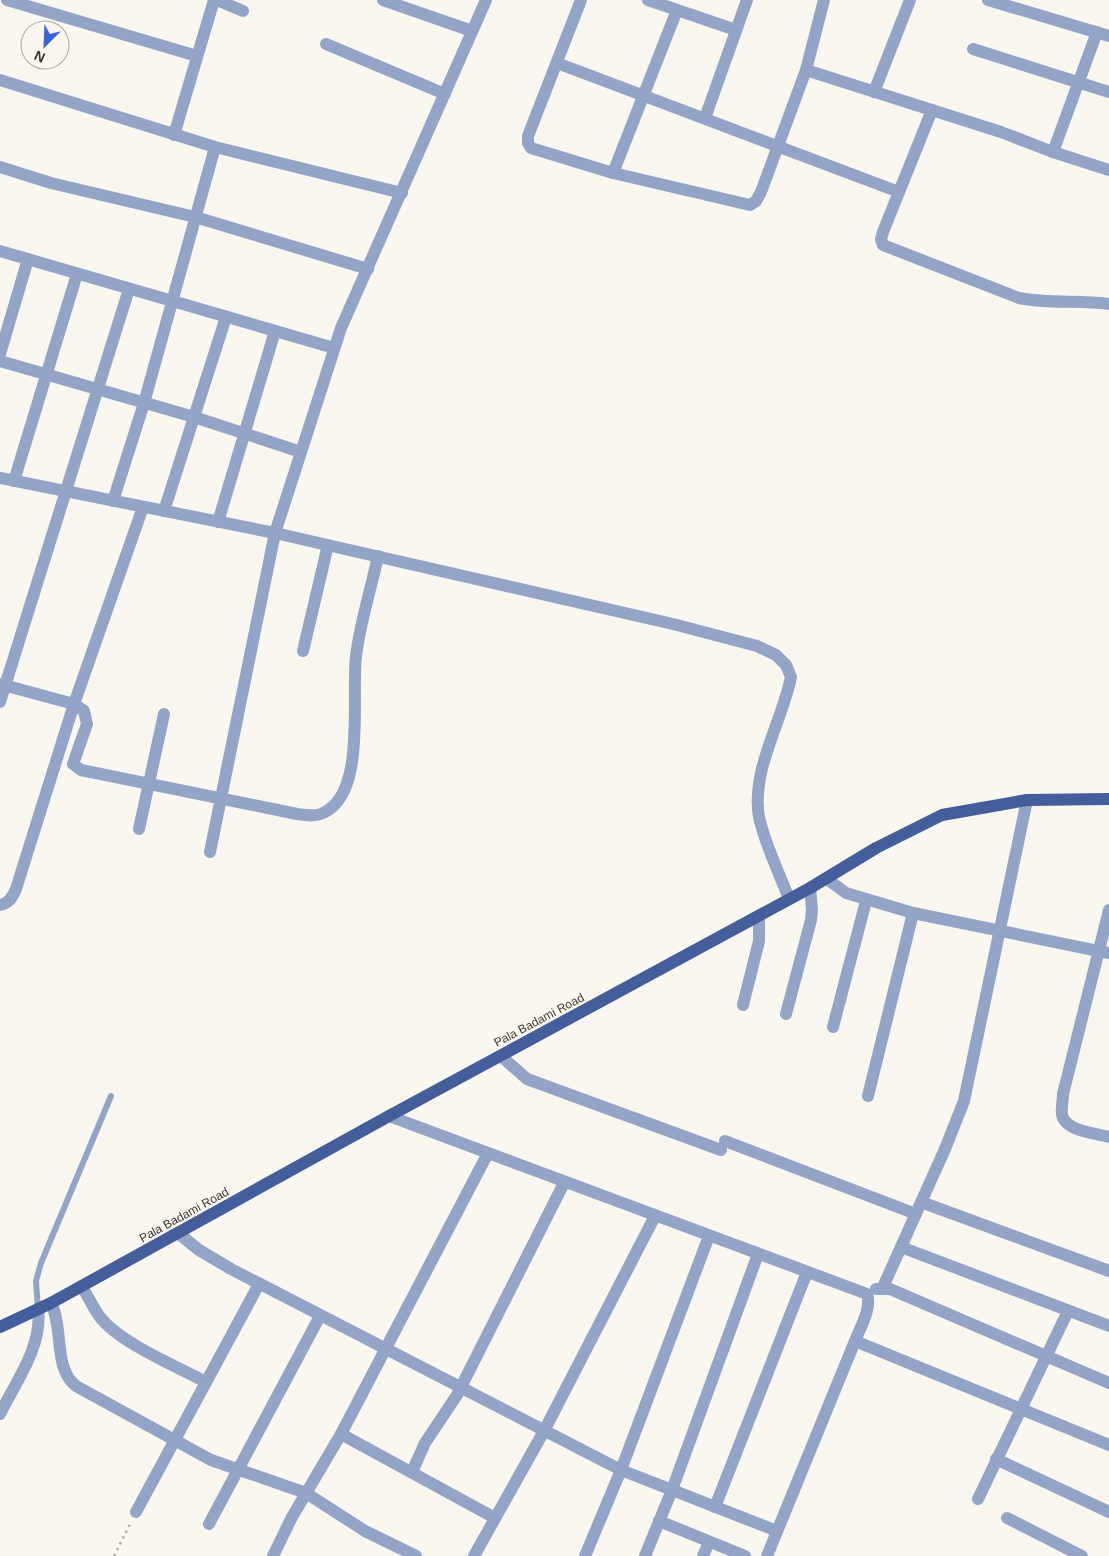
<svg xmlns="http://www.w3.org/2000/svg" width="1109" height="1556" viewBox="0 0 1109 1556" font-family="Helvetica,sans-serif">
	<rect width="100%" height="100%" fill="#f9f7f0"/>
	<g fill="none" stroke-linecap="round" stroke-linejoin="round">
		<path stroke="#b0afa9" stroke-width="2.5" stroke-dasharray="2.5 4" stroke-linecap="butt" d="M114 1556 131 1522"/>
		<path stroke="#93a4c7" stroke-width="6" d="M38 1310 36 1281 41 1263 111 1096"/>
		<g stroke="#93a4c7" stroke-width="12">
			<path d="M7 0 197 56"/>
			<path d="M217 0 243 11"/>
			<path d="M383 0 472 31"/>
			<path d="M486 0 341 328 275 533 673 624 757 646 776 655 786 665 791 677C782 722 751 770 759 817 765 845 779 872 789 899"/>
			<path d="M581 0 528 136V143L531 148 613 173 750 205 756 201 761 192 806 70 824 0"/>
			<path d="M648 0 736 30"/>
			<path d="M988 0 1109 36"/>
			<path d="M326 44 445 94"/>
			<path d="M973 49 1109 92"/>
			<path d="M557 63 899 192"/>
			<path d="M806 70 1001 132 1053 152 1109 170"/>
			<path d="M0 80 215 147 402 193"/>
			<path d="M874 92 910 0"/>
			<path d="M932 110 883 232 881 239 883 245 1019 298C1049 304 1079 300 1109 304"/>
			<path d="M705 118 747 0"/>
			<path d="M174 135 214 0"/>
			<path d="M1053 152 1097 32"/>
			<path d="M0 167 51 183 195 217 368 269"/>
			<path d="M613 173 677 10"/>
			<path d="M0 251 334 348"/>
			<path d="M0 354 28 259"/>
			<path d="M0 361 194 417 301 452"/>
			<path d="M0 478 275 533 210 852"/>
			<path d="M14 481 77 274"/>
			<path d="M113 501 144 403 215 147"/>
			<path d="M164 511 226 317"/>
			<path d="M218 522 275 331"/>
			<path d="M303 651 328 545"/>
			<path d="M0 684 74 704 84 711 87 724 73 764 81 770 297 814C305 815 315 817 323 813 367 794 351 696 356 656 360 623 371 589 378 556"/>
			<path d="M0 702 129 289"/>
			<path d="M139 829 164 714"/>
			<path d="M827 879 846 893 913 913 1109 953"/>
			<path d="M0 905C9 903 12 898 16 889L74 704 143 507"/>
			<path d="M1109 910 1063 1094C1063 1100 1061 1108 1062 1114 1064 1131 1095 1133 1109 1137"/>
			<path d="M743 1005 759 941V917"/>
			<path d="M786 1014 811 920 812 909 810 888"/>
			<path d="M833 1027 866 901"/>
			<path d="M501 1056 527 1079 721 1150"/>
			<path d="M868 1096 913 913"/>
			<path d="M389 1116 867 1294C872 1308 860 1328 855 1341L767 1556"/>
			<path d="M725 1141 916 1214"/>
			<path d="M921 1202 1109 1271"/>
			<path d="M178 1233 199 1250 231 1269 621 1470 777 1531"/>
			<path d="M901 1247 1109 1326"/>
			<path d="M82 1287C88 1296 93 1308 100 1317 120 1343 176 1366 206 1382"/>
			<path d="M883 1287 945 1149 964 1101 1027 800"/>
			<path d="M876 1289H890L1109 1383"/>
			<path d="M51 1303C64 1329 53 1368 76 1386L211 1460 306 1493 365 1531 416 1556"/>
			<path d="M855 1341 1109 1445"/>
			<path d="M0 1414C15 1383 43 1346 38 1310"/>
			<path d="M341 1434 495 1518"/>
			<path d="M996 1459 1109 1512"/>
			<path d="M412 1472 425 1443 457 1395 564 1183"/>
			<path d="M978 1499 1068 1311"/>
			<path d="M715 1507 807 1272"/>
			<path d="M136 1512 259 1284"/>
			<path d="M1007 1518 1082 1556"/>
			<path d="M659 1521 745 1556"/>
			<path d="M209 1524 320 1316"/>
			<path d="M273 1556 292 1517 341 1434 487 1155"/>
			<path d="M474 1556 544 1431 655 1216"/>
			<path d="M585 1556 621 1470 709 1236"/>
			<path d="M645 1556 672 1490 758 1254"/>
			<path d="M703 1556 709 1542"/>
		</g>
		<path stroke="#435e9a" stroke-width="12" d="M0 1327 51 1303 389 1116 810 888 876 848 942 815 1027 800 1109 799"/>
	</g>
	<g text-anchor="middle" dominant-baseline="central" stroke-width="4" stroke-linejoin="round" paint-order="stroke">
		<g font-size="12" fill="#383734" stroke="#f9f7f0">
			<text transform="translate(539 1020) rotate(-28)">Pala Badami Road</text>
			<text transform="translate(184 1215) rotate(-29)">Pala Badami Road</text>
		</g>
	</g>
	<g transform="translate(45 45) rotate(204)"><circle r="24" fill="#f9f7f0" stroke="#acaaa5"/>
	<path d="M0-4L9 19L0 12L-9 19Z" fill="#3a65d6"/>
	<text y="-8" font-size="14" font-weight="bold" text-anchor="middle" fill="#383734">N</text>
	</g>
</svg>
